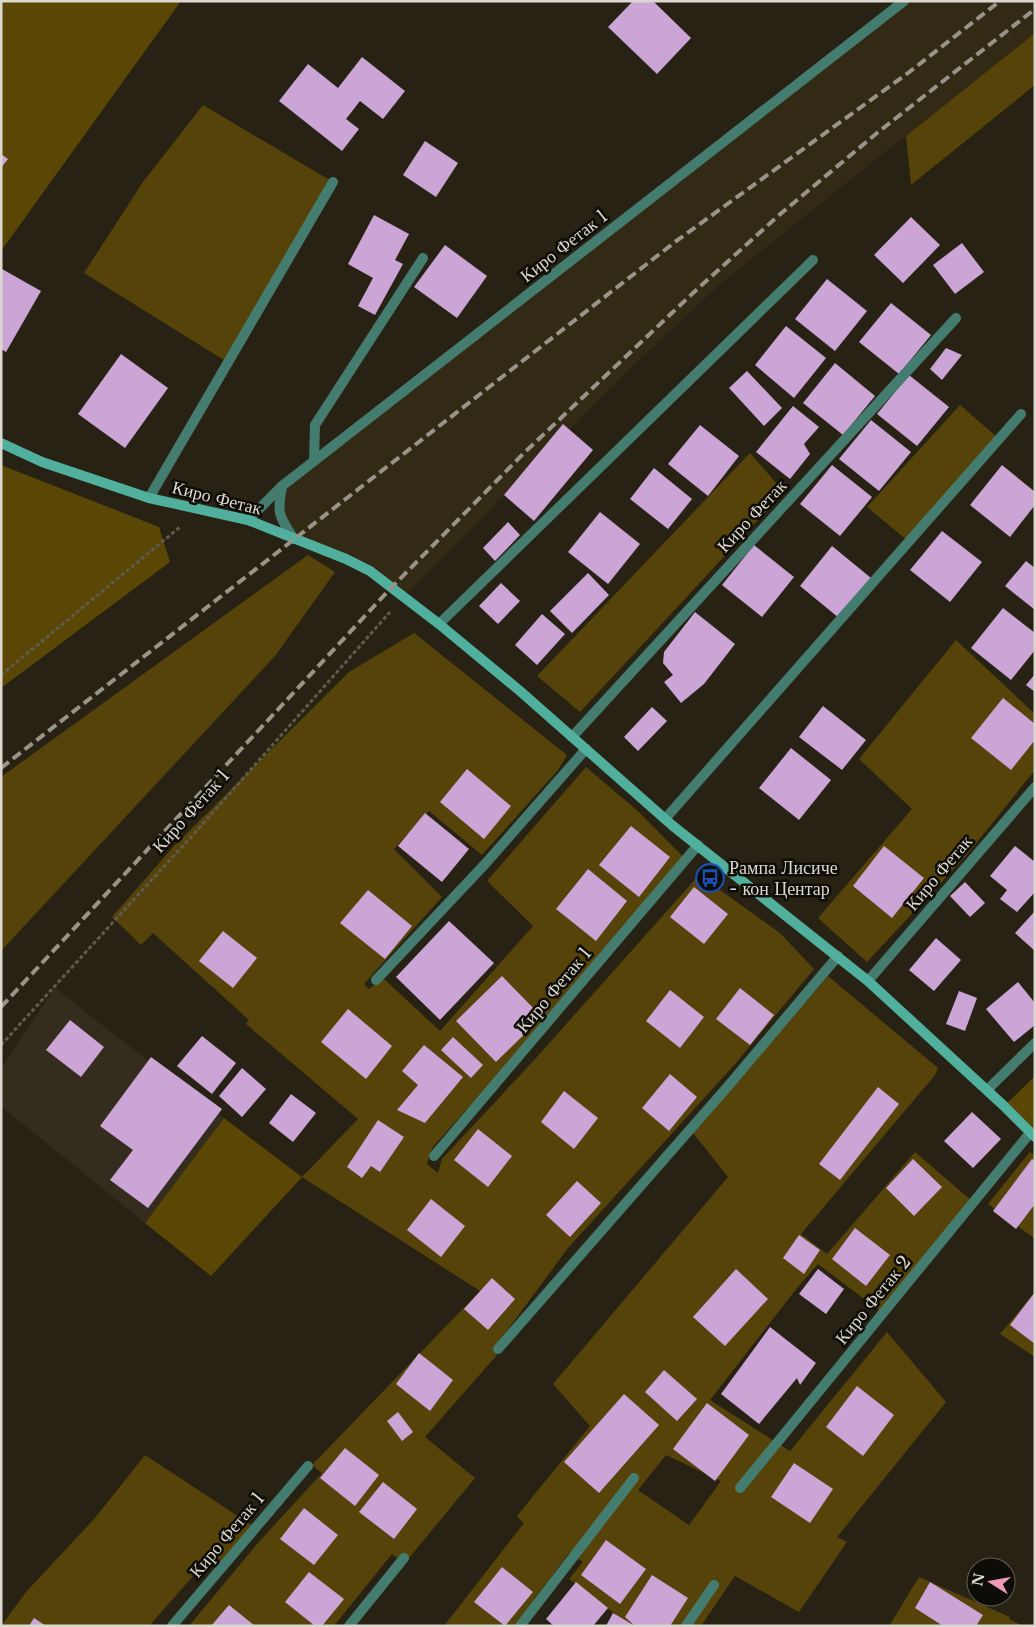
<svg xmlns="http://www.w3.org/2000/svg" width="1036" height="1627" viewBox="0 0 1036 1627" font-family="'Libre Baskerville',serif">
	<rect width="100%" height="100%" fill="#272213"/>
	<path fill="#322a15" d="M904 1H1035V33L724 281 638 361 403 597 370 571 294 539 282 521V486Z"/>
	<path fill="#342c1c" d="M55 988 166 1075 224 1118 145 1223 1 1106V1068Z"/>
	<g fill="#55430a" fill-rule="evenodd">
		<path d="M1035 33V85L911 185 906 136Z"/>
		<path d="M203 105 333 182 227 362 84 273 143 182Z"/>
		<path d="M960 405 997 437 907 540 867 507Z"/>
		<path d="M750 453 784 492 580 712 537 676Z"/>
		<path d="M308 555 335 572 275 656 1 951V777Z"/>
		<path d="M414 633 567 755 558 770 482 855 429 811 394 849 442 897 364 984 369 989 383 978 440 1031 533 926 487 881 586 767 639 812 688 862 432 1148 427 1164 438 1173 442 1159 536 1058 699 875 780 933 814 969 735 1064 568 1248 493 1350 497 1355 425 1437 475 1478 404 1564 392 1554 334 1626H189L257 1544 322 1473 312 1465 480 1291 302 1177 358 1119 246 1024 249 1020 153 933 141 945 112 917 174 846 349 672Z"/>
		<path d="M956 640 1035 714V770L965 857 867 962 818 918 912 809 859 759Z"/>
		<path d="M828 976 938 1068 935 1075 801 1234 827 1254 915 1152 972 1201 880 1311 818 1264 797 1288 710 1400 790 1451 887 1332 946 1402 837 1537 847 1542 799 1612 735 1576 701 1626H631L569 1579 583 1562 569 1553 514 1626H444L524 1523 517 1516 590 1426 553 1384 728 1177 693 1133ZM666 1455 721 1481 689 1525 638 1490Z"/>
		<path d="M1030 1152 1035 1156V1239L988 1204Z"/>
		<path d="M1035 1292V1357L1000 1334Z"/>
		<path d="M145 1455 253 1526 219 1567 208 1559 149 1626H1L26 1592 95 1518Z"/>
		<path d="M919 1577 1010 1617 1009 1619 1023 1626H889Z"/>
	</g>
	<g fill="#5a4705">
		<path d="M1 1H181L1 251Z"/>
		<path d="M1 465 159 527 170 562 1 688Z"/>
		<path d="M1035 1076V1137L1004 1106Z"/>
		<path d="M224 1118 302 1177 211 1276 145 1223Z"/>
	</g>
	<g fill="#cba5d6">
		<path d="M633 1H653L691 38 657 74 608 27Z"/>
		<path d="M362 57 405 91 383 119 360 101 346 119 359 129 342 151 279 101 308 64 338 88Z"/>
		<path d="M425 141 458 163 436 197 403 175Z"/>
		<path d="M1 154 8 159 1 168Z"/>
		<path d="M374 215 409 234 395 260 403 264 375 315 358 306 373 278 348 264Z"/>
		<path d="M911 217 940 245 903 283 874 255Z"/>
		<path d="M962 243 984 272 955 294 933 265Z"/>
		<path d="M445 245 487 276 457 318 414 287Z"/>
		<path d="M2 269 41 291 6 352 1 349Z"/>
		<path d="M827 279 867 311 835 351 795 319Z"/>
		<path d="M891 303 931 335 899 374 859 342Z"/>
		<path d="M786 326 826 358 794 398 755 365Z"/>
		<path d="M946 348 962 355 942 380 930 369Z"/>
		<path d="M121 354 168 388 125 448 78 414Z"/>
		<path d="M835 363 875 396 843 435 803 403Z"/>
		<path d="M747 371 782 408 764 426 729 388Z"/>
		<path d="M909 375 949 407 917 446 877 414Z"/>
		<path d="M793 406 819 427 804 444 810 454 790 479 756 452Z"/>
		<path d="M871 420 911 452 879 491 839 459Z"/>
		<path d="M563 424 593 450 534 521 504 495Z"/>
		<path d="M700 425 739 456 708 496 668 464Z"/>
		<path d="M832 465 872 497 840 536 800 504Z"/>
		<path d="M1002 465 1035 492V505L1010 537 970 505Z"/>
		<path d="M654 468 692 499 668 529 630 499Z"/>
		<path d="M600 512 640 544 608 584 568 552Z"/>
		<path d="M508 522 520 535 495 561 483 548Z"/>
		<path d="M942 531 982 562 950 602 910 570Z"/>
		<path d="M754 545 794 577 762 617 722 585Z"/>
		<path d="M832 546 871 578 839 618 800 586Z"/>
		<path d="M1026 561 1035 568V610L1005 586Z"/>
		<path d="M588 573 609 595 572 633 550 611Z"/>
		<path d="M501 583 520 601 498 624 479 606Z"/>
		<path d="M1003 608 1035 633V650L1011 680 971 648Z"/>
		<path d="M695 612 735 644 704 684 681 703 664 682 673 675 663 663 664 652Z"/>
		<path d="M542 614 565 634 537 665 515 645Z"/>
		<path d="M1035 674V692L1026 685Z"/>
		<path d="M1003 698 1035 724V740L1011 770 971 738Z"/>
		<path d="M823 706 866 740 842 770 799 737Z"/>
		<path d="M652 707 667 721 638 751 624 737Z"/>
		<path d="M791 748 831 780 799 820 759 788Z"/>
		<path d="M467 769 511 806 484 839 440 802Z"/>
		<path d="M425 813 469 849 442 882 398 846Z"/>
		<path d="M631 826 670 857 639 897 599 865Z"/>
		<path d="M884 846 924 878 892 918 853 886Z"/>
		<path d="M1015 846 1035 862V892L1017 912 1000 899 1007 890 990 876Z"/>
		<path d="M588 869 627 901 596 941 556 909Z"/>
		<path d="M965 882 985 903 970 917 950 896Z"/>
		<path d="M694 887 728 914 704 944 670 917Z"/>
		<path d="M368 890 412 926 385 959 340 923Z"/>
		<path d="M1035 911V951L1015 933Z"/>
		<path d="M449 921 494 963 440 1020 396 977Z"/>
		<path d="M223 931 257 958 233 988 199 961Z"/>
		<path d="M936 938 961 960 934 991 909 970Z"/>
		<path d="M502 976 542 1017 496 1062 456 1021Z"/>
		<path d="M1018 982 1035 1003V1025L1014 1042 986 1009Z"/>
		<path d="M740 988 774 1015 750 1045 716 1019Z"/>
		<path d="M670 990 704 1017 680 1048 646 1021Z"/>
		<path d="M959 991 977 998 965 1031 946 1024Z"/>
		<path d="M348 1009 392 1046 366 1079 321 1042Z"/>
		<path d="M70 1020 104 1047 81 1077 46 1050Z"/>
		<path d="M202 1036 236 1063 212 1094 177 1066Z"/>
		<path d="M453 1037 483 1065 471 1078 441 1050Z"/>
		<path d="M424 1045 463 1077 425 1123 397 1110 418 1085 402 1071Z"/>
		<path d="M151 1057 222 1109 148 1208 110 1180 133 1150 100 1126Z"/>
		<path d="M242 1068 266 1089 242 1117 219 1096Z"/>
		<path d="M670 1074 697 1097 669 1131 642 1108Z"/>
		<path d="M878 1087 899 1104 840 1180 819 1164Z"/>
		<path d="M564 1091 598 1118 574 1149 541 1122Z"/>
		<path d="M291 1094 316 1113 293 1142 269 1123Z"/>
		<path d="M972 1112 1001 1139 973 1168 944 1141Z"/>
		<path d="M378 1120 404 1137 380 1172 371 1166 362 1178 347 1167Z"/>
		<path d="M478 1129 512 1156 488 1187 454 1160Z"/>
		<path d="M913 1159 942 1187 914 1216 886 1188Z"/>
		<path d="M1032 1159 1035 1161V1204L1016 1229 993 1211Z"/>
		<path d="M577 1181 601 1203 570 1237 546 1215Z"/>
		<path d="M431 1199 465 1226 441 1257 407 1230Z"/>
		<path d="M855 1228 890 1255 866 1286 832 1259Z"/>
		<path d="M799 1235 820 1250 804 1274 783 1258Z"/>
		<path d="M736 1269 768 1299 725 1346 693 1317Z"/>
		<path d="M818 1269 844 1289 826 1314 799 1294Z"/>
		<path d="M492 1278 515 1299 488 1330 464 1309Z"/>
		<path d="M1035 1292V1344L1010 1325Z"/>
		<path d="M770 1327 816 1363 800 1385 797 1378 759 1424 721 1394Z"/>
		<path d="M419 1353 453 1380 430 1411 396 1384Z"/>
		<path d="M664 1370 697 1399 677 1421 645 1392Z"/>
		<path d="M857 1386 894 1415 863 1456 826 1427Z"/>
		<path d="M624 1394 659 1425 599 1493 564 1462Z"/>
		<path d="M707 1403 749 1435 715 1481 673 1449Z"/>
		<path d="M398 1412 413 1432 402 1441 387 1421Z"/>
		<path d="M345 1448 379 1475 355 1506 320 1478Z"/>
		<path d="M794 1463 833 1489 810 1523 771 1497Z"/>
		<path d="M383 1482 417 1509 394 1539 359 1512Z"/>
		<path d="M304 1508 338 1535 314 1565 280 1539Z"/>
		<path d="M606 1540 646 1569 620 1604 581 1575Z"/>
		<path d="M502 1567 533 1592 505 1626 474 1602Z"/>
		<path d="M309 1572 344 1599 322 1626H315L285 1602Z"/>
		<path d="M652 1575 688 1598 670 1626H635L625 1617Z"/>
		<path d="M576 1582 608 1608 593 1626H554L546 1619Z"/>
		<path d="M930 1582 983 1615 976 1626H943L915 1608Z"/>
		<path d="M229 1605 255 1626H211Z"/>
		<path d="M613 1613 635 1626H606Z"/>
		<path d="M34 1618 46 1626H29Z"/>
	</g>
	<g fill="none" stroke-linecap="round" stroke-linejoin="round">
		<g stroke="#605b4e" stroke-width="3" stroke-dasharray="4 2.5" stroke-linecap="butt">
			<path d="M1 675 180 527"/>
			<path d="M1 1045 201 826 390 612"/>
		</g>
		<g stroke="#447d70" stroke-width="10">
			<path d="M314 461 315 425 423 258"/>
			<path d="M149 498 333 182"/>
			<path d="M439 624 813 260"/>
			<path d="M572 737 956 318"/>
			<path d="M665 819 1021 414"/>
			<path d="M376 980 486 863 586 749"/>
			<path d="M868 981 1035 787"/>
			<path d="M987 1090 1035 1043"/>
			<path d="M434 1156 698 845"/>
			<path d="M498 1349 729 1085 838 956"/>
			<path d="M740 1488 1030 1133"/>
			<path d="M172 1626 308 1466"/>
			<path d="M349 1626 404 1558"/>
			<path d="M520 1626 634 1478"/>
			<path d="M686 1626 714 1585"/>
		</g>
		<g stroke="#447d70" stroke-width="10">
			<path d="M282 486C277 513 278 515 294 539"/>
			<path d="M248 520 282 486 904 1"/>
		</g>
		<path stroke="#51b09d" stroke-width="10" d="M1 443 42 462 149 498 248 520 346 559 370 571 439 624 520 691 673 826 868 981 1004 1106 1035 1137"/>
		<g stroke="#999489" stroke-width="4" stroke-dasharray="10 5" stroke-linecap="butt">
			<path d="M1 768 675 242 908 73 1000 1"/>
			<path d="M1 1007 391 588 524 453 693 293 778 216 877 133 1035 9"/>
		</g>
	</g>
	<defs>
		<symbol id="bus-ring" viewBox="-11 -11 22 22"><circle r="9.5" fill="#0e0c06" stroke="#1a4fb4" stroke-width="1.5"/><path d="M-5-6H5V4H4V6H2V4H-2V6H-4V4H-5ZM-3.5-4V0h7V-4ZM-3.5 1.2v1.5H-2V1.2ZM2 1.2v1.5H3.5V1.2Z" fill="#1a4fb4"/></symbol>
	</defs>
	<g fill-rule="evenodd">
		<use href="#bus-ring" x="694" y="862" width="32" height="32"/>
	</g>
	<g text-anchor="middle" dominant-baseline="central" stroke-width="5" stroke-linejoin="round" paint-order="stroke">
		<g font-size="18" fill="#dcd8cf" stroke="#0e0c06">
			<text transform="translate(564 246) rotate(-38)">Киро Фетак 1</text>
			<text transform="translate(217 498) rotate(14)">Киро Фетак</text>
			<text transform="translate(752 516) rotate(-47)">Киро Фетак</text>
			<text transform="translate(191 811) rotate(-48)">Киро Фетак 1</text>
			<text transform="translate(939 873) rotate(-50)">Киро Фетак</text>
			<text transform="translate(554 990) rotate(-50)">Киро Фетак 1</text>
			<text transform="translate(873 1300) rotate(-51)">Киро Фетак 2</text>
			<text transform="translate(227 1535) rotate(-50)">Киро Фетак 1</text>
		</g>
		<g font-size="18" fill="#dcd8cf" stroke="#0e0c06" text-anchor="start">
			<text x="729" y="868">Рампа Лисиче<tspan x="729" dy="21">- кон Центар</tspan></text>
		</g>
	</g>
	<rect width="1036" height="1627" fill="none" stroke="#dcd8cf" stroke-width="5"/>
	<g transform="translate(991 1582) rotate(281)"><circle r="24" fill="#0e0c06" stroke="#605e56"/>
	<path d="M0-4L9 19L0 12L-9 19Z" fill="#ef9ab8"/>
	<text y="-8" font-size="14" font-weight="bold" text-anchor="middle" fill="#dcd8cf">N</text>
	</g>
</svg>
